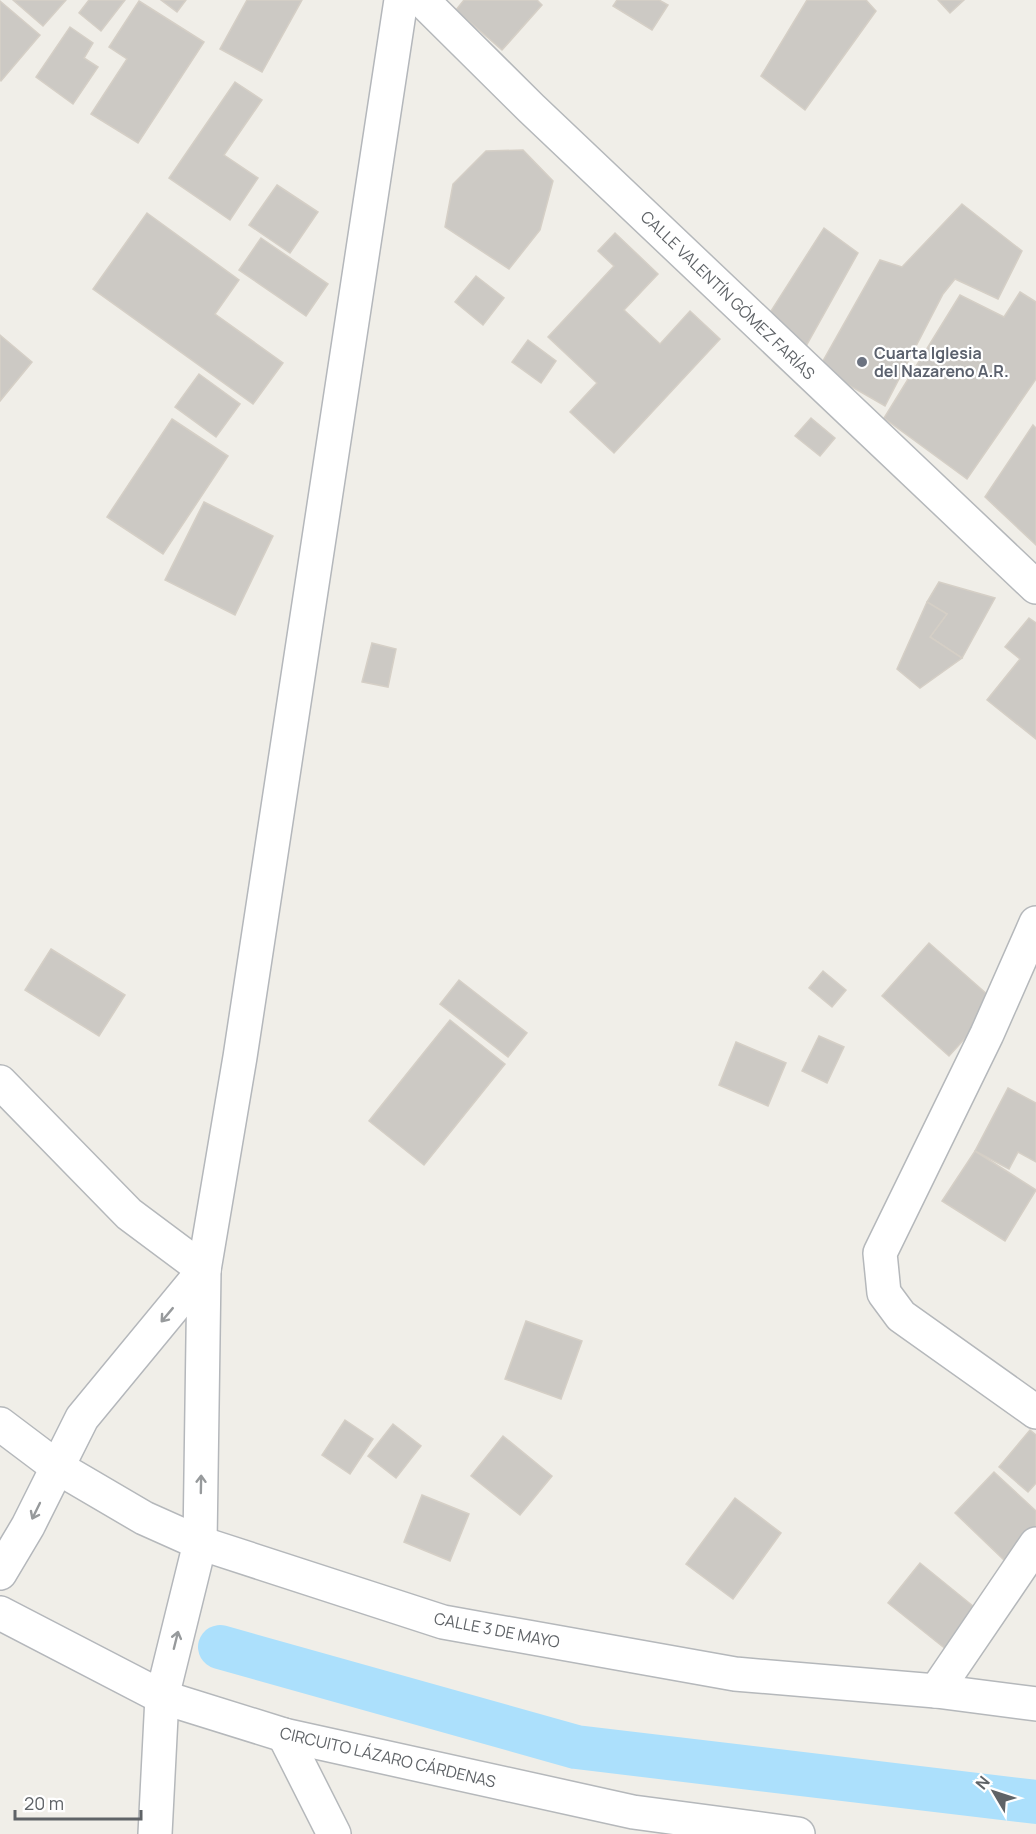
<svg xmlns="http://www.w3.org/2000/svg" width="1036" height="1834" viewBox="0 0 1036 1834" font-family="Manrope,sans-serif">
	<rect width="100%" height="100%" fill="#f0eee8"/>
	<g fill="none" stroke-linecap="round" stroke-linejoin="round">
		<path stroke="#ace0fc" stroke-width="44" d="M220 1647 576 1747 1036 1802"/>
	</g>
	<g fill="#ccc9c4" stroke="#d5cfc6" stroke-width="1.5">
		<path d="M13 0H66L43 26Z"/>
		<path d="M89 0H125L101 31 79 13Z"/>
		<path d="M161 0H186L177 12Z"/>
		<path d="M247 0H302L262 72 220 49Z"/>
		<path d="M464 0H537L542 5 502 50 456 10Z"/>
		<path d="M617 0H659L668 5 652 30 613 6Z"/>
		<path d="M807 0H866L876 11 805 110 761 76Z"/>
		<path d="M938 0H964L950 13Z"/>
		<path d="M0 1 40 35 1 81 0 80Z"/>
		<path d="M139 1 204 42 138 143 91 114 127 59 109 47Z"/>
		<path d="M70 27 93 43 84 58 98 67 73 104 36 77Z"/>
		<path d="M235 82 262 100 224 155 258 178 230 220 169 178Z"/>
		<path d="M523 150 553 181 540 230 509 269 445 227 453 184 486 151Z"/>
		<path d="M277 185 318 212 290 253 249 225Z"/>
		<path d="M962 204 1022 251 998 299 955 279 943 294 885 406 819 368 880 260 902 267Z"/>
		<path d="M147 213 239 280 215 314 283 363 253 404 93 289Z"/>
		<path d="M824 228 858 253 801 355 764 322Z"/>
		<path d="M615 233 658 274 624 310 660 344 690 311 720 339 614 453 570 412 597 383 548 337 614 266 598 251Z"/>
		<path d="M261 238 328 284 306 316 239 270Z"/>
		<path d="M476 276 504 298 483 325 455 302Z"/>
		<path d="M1020 292 1036 302V379L967 479 884 418 960 295 1004 317Z"/>
		<path d="M0 335 32 362 0 401Z"/>
		<path d="M528 340 556 361 541 383 512 362Z"/>
		<path d="M199 374 240 404 216 437 175 407Z"/>
		<path d="M811 418 835 438 820 456 795 436Z"/>
		<path d="M172 419 228 456 163 554 107 517Z"/>
		<path d="M1033 425 1036 428V545L985 497Z"/>
		<path d="M204 502 273 536 235 615 165 580Z"/>
		<path d="M939 582 995 598 962 658 930 637 947 614 927 602Z"/>
		<path d="M927 602 947 614 930 637 962 658 920 688 897 669Z"/>
		<path d="M1029 618 1036 623V739L987 700 1020 659 1005 647Z"/>
		<path d="M372 643 396 649 388 687 362 682Z"/>
		<path d="M929 943 997 1003 949 1056 882 996Z"/>
		<path d="M51 949 125 995 99 1036 25 990Z"/>
		<path d="M823 971 846 990 832 1007 809 988Z"/>
		<path d="M459 980 527 1033 508 1057 440 1004Z"/>
		<path d="M450 1020 505 1064 424 1165 369 1121Z"/>
		<path d="M819 1036 844 1047 827 1083 802 1071Z"/>
		<path d="M736 1042 786 1063 768 1106 719 1085Z"/>
		<path d="M1008 1088 1036 1103V1162L1018 1152 1009 1169 975 1151Z"/>
		<path d="M975 1151 1036 1190 1005 1241 942 1201Z"/>
		<path d="M526 1321 582 1341 561 1399 505 1379Z"/>
		<path d="M345 1420 373 1439 350 1474 322 1455Z"/>
		<path d="M393 1424 421 1446 396 1478 368 1456Z"/>
		<path d="M1030 1430 1036 1435V1483L1028 1492 999 1467Z"/>
		<path d="M503 1436 552 1476 520 1515 471 1476Z"/>
		<path d="M994 1472 1036 1511V1529L1006 1562 955 1513Z"/>
		<path d="M422 1495 469 1514 450 1561 404 1542Z"/>
		<path d="M735 1498 781 1533 733 1599 686 1564Z"/>
		<path d="M920 1563 984 1615 952 1654 888 1603Z"/>
	</g>
	<g fill="none" stroke-linecap="round" stroke-linejoin="round">
		<defs>
			<g id="minor">
				<path d="M422 0 531 108 1036 587"/>
				<path d="M1036 923 987 1034 880 1253 884 1293 901 1316 1036 1412"/>
				<path d="M0 1082 129 1214 204 1270"/>
				<path d="M936 1691 1036 1544"/>
				<path d="M284 1735 334 1834"/>
				<path d="M155 1834 162 1697"/>
			</g>
			<g id="tertiary">
				<path d="M0 1424 57 1467 144 1518 200 1543 443 1622 735 1674 936 1691 1036 1704"/>
				<path d="M162 1697 284 1735 633 1812 798 1834"/>
			</g>
			<g id="secondary">
				<path d="M0 1573 28 1526 82 1418 204 1270"/>
				<path d="M0 1613 162 1697 200 1543 204 1270 240 1057 401 0"/>
			</g>
		</defs>
		<use href="#minor" stroke="#b5b8bb" stroke-width="36"/>
		<use href="#tertiary" stroke="#b5b8bb" stroke-width="36"/>
		<use href="#secondary" stroke="#b4b7bb" stroke-width="36"/>
		<use href="#minor" stroke="#fff" stroke-width="33"/>
		<use href="#tertiary" stroke="#fff" stroke-width="33"/>
		<use href="#secondary" stroke="#fff" stroke-width="33"/>
	</g>
	<defs><path id="oneway-shaft" d="M-6 0H5M1.5-3L5.5 0L1.5 3" fill="none" stroke-width="1.6" stroke-linecap="round" stroke-linejoin="round" transform="scale(1.5)"/></defs>
	<g stroke="#979a9c">
		<use href="#oneway-shaft" transform="translate(167 1315) rotate(130)"/>
		<use href="#oneway-shaft" transform="translate(201 1484) rotate(-89)"/>
		<use href="#oneway-shaft" transform="translate(36 1511) rotate(116)"/>
		<use href="#oneway-shaft" transform="translate(176 1640) rotate(-76)"/>
	</g>
	<circle fill="#6b7280" stroke="#fff" stroke-width="2" cx="862" cy="362" r="6"/>
	<g text-anchor="middle" dominant-baseline="central" stroke-width="4.5" stroke-linejoin="round" paint-order="stroke">
		<g font-size="16" fill="#5f6367" stroke="#fff">
			<text transform="translate(728 295) rotate(44)">CALLE VALENTÍN GÓMEZ FARÍAS</text>
			<text transform="translate(497 1630) rotate(11)">CALLE 3 DE MAYO</text>
			<text transform="translate(388 1757) rotate(13)">CIRCUITO LÁZARO CÁRDENAS</text>
		</g>
		<g font-size="16" font-weight="bold" fill="#5b616d" stroke="#fff" text-anchor="start">
			<text x="874" y="353">Cuarta Iglesia<tspan x="874" dy="18">del Nazareno A.R.</tspan></text>
		</g>
	</g>
	<g transform="translate(994 1792) rotate(309)" stroke="#ffffff" stroke-width="4.5" paint-order="stroke">
	<path d="M0-4.5L10 22L0 15L-10 22Z" fill="#5f6367"/>
	<text y="-9" font-size="16" font-weight="bold" text-anchor="middle" fill="#5f6367">N</text>
	</g>
	<path d="M15 1810v9h126v-9" fill="none" stroke="#5f6367" stroke-width="3"/>
	<text x="24" y="1810" font-size="18" fill="#5f6367" stroke="#ffffff" stroke-width="4.5" paint-order="stroke">20 m</text>
</svg>
